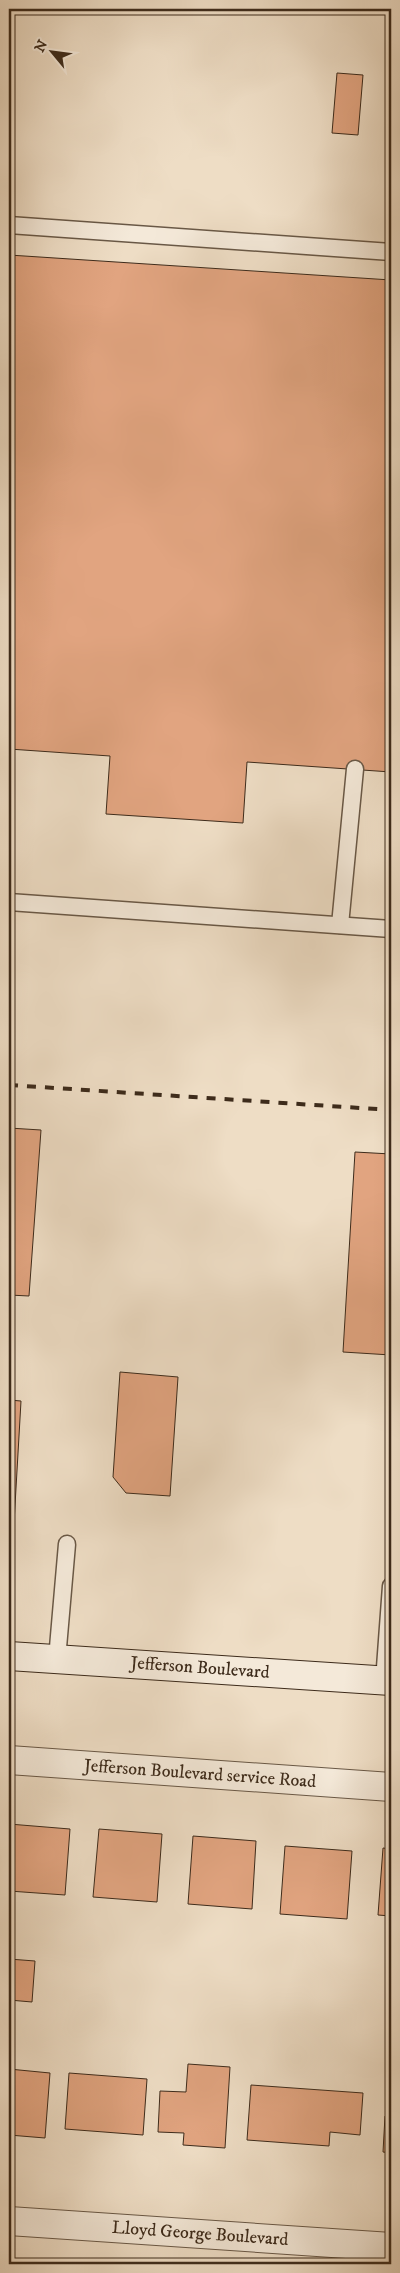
<svg xmlns="http://www.w3.org/2000/svg" width="400" height="2273" viewBox="0 0 400 2273" font-family="'IM FELL DW Pica',serif">
	<rect width="100%" height="100%" fill="#eeddc5"/>
	<filter id="stains"><feTurbulence type="fractalNoise" baseFrequency=".004" numOctaves="4"/><feColorMatrix values="0 0 0 0 .2 0 0 0 0 .09 0 0 0 0 .02 0 0 0 .5 -.17"/></filter>
	<radialGradient id="worn" r=".72"><stop offset=".6" stop-color="#630" stop-opacity="0"/><stop offset="1" stop-color="#630" stop-opacity=".3"/></radialGradient>
	<g fill="#e1a480" stroke="#3d2b1b">
		<path d="M337 73 363 75 358 135 332 133Z"/>
		<path d="M9 255 391 280V772L247 762 243 823 106 814 110 756 9 749Z"/>
		<path d="M9 1128 41 1130 29 1296 9 1295Z"/>
		<path d="M355 1152 391 1154V1355L343 1352Z"/>
		<path d="M120 1372 178 1377 170 1496 126 1493 113 1477Z"/>
		<path d="M9 1400 21 1401 14 1523H9Z"/>
		<path d="M9 1824 70 1829 65 1895 9 1891Z"/>
		<path d="M99 1829 162 1834 157 1902 93 1897Z"/>
		<path d="M193 1836 256 1841 252 1909 188 1904Z"/>
		<path d="M285 1846 352 1851 347 1919 280 1914Z"/>
		<path d="M383 1848 391 1849V1916L378 1915Z"/>
		<path d="M9 1959 35 1961 32 2002 9 2000Z"/>
		<path d="M188 2064 230 2067 225 2148 183 2145 184 2133 158 2132 160 2091 186 2092Z"/>
		<path d="M9 2069 50 2073 45 2138 9 2135Z"/>
		<path d="M69 2073 147 2079 143 2135 65 2129Z"/>
		<path d="M251 2085 363 2093 360 2135 330 2132 329 2146 247 2140Z"/>
		<path d="M385 2116H391V2153L383 2152Z"/>
	</g>
	<g fill="none" stroke-linecap="round" stroke-linejoin="round">
		<defs>
			<g id="lane">
				<path d="M9 225 391 252"/>
				<path d="M9 902 391 929"/>
				<path d="M340 925 355 769"/>
				<path d="M57 1659 67 1544"/>
				<path d="M384 1681 391 1586"/>
			</g>
			<g id="street">
				<path d="M9 1760 391 1787"/>
				<path d="M9 2221 391 2247"/>
			</g>
			<path id="secondary" d="M9 1656 391 1681"/>
		</defs>
		<use href="#lane" stroke="#695846" stroke-width="19"/>
		<use href="#street" stroke="#695846" stroke-width="30"/>
		<use href="#secondary" stroke="#3d2b1b" stroke-width="30"/>
		<use href="#lane" stroke="#f4e9d9" stroke-width="16"/>
		<use href="#street" stroke="#f4e9d9" stroke-width="28"/>
		<use href="#secondary" stroke="#f4e9d9" stroke-width="28"/>
		<path stroke="#3d2b1b" stroke-width="4" stroke-dasharray="9 9" stroke-linecap="butt" d="M9 1085 391 1110"/>
	</g>
	<g text-anchor="middle" dominant-baseline="central" stroke-width="4" stroke-linejoin="round" paint-order="stroke">
		<g font-size="18" fill="#3d2b1b" stroke="#f4e9d9">
			<text transform="translate(200 1668) rotate(4)">Jefferson Boulevard</text>
			<text transform="translate(200 1774) rotate(4)">Jefferson Boulevard service Road</text>
			<text transform="translate(200 2234) rotate(4)">Lloyd George Boulevard</text>
		</g>
	</g>
	<rect width="400" height="2273" fill="none" stroke="#eeddc5" stroke-width="30"/>
	<rect x="10" y="10" width="380" height="2253" fill="none" stroke="#3d2b1b" stroke-width="2.5"/>
	<rect x="15" y="15" width="370" height="2243" fill="none" stroke="#3d2b1b"/>
	<g transform="translate(52 52) rotate(299)" stroke="#f4e9d9" stroke-width="4" paint-order="stroke">
	<path d="M0-4L9 19L0 12L-9 19Z" fill="#3d2b1b"/>
	<text y="-8" font-size="14" font-weight="bold" text-anchor="middle" fill="#3d2b1b">N</text>
	</g>
	<rect width="100%" height="100%" filter="url(#stains)"/>
	<rect width="100%" height="100%" fill="url(#worn)"/>
</svg>
